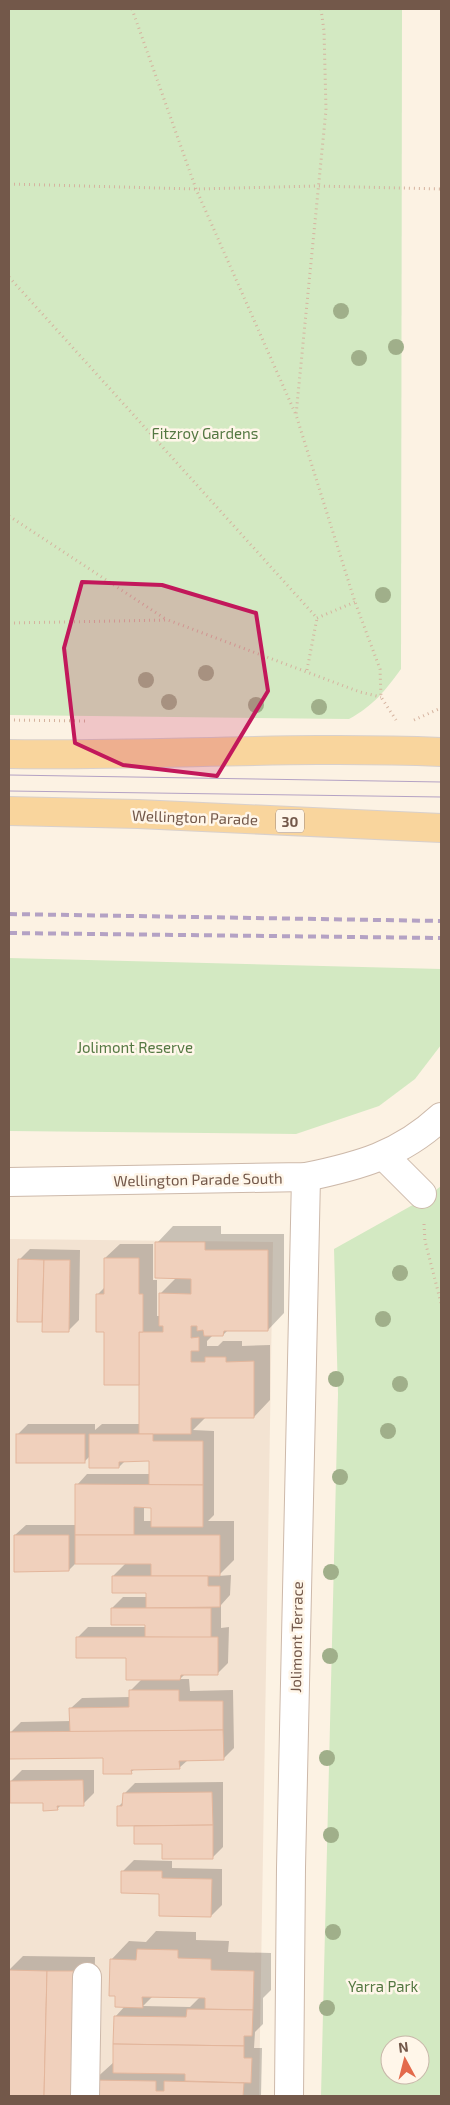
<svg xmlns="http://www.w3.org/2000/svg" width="450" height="2105" viewBox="0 0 450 2105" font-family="'Exo 2',sans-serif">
	<rect width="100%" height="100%" fill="#fcf2e3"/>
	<path fill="#f3e3d2" d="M9 1239 273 1242 259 2096H9Z"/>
	<g fill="#d3e9c2" fill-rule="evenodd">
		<path d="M9 9H402L401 669C384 692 374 705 349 719L9 715Z"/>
		<path d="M9 958 441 969V1045L415 1079 379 1106 296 1134 9 1131Z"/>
		<path d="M441 1186V2096H321L338 1394 334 1249 427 1197ZM390 2045H420V2075H390Z"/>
	</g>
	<g fill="#0003" fill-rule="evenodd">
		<path d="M173 1226H221V1234H284V1313L268 1330H228L223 1335H213L207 1341V1346H218L223 1341H242V1346L270 1345V1400L254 1417H206L193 1430 214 1431V1515L208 1521H234V1560L218 1576 231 1575 230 1595 221 1605V1628L229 1627 228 1663 218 1673H186L180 1679H189L190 1691 233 1690 234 1748 223 1759 188 1760 179 1768 135 1769 131 1772 104 1757 10 1733 21 1722 71 1721V1708L82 1698 130 1697V1691L142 1679 127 1657 77 1638 88 1627H147V1624L112 1608 123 1597H147V1591L113 1576 126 1563H76L69 1570 15 1535 26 1525H76L77 1485 87 1474H151V1460L125 1461 119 1467 91 1455 84 1462 17 1435 28 1424H95V1430L102 1424H140V1384L105 1331 97 1295 105 1287V1258L120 1244H153V1280H157V1316H160V1294L177 1277 157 1243ZM144 1506H152V1521H144Z"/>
		<path d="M30 1249 80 1250 79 1320 68 1331 44 1321H18L19 1260Z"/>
		<path d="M22 1770H94V1793L83 1804H62L57 1809 11 1781Z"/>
		<path d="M223 1782V1847L212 1858 163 1843H136L135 1825 118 1807 124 1801V1794L135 1783Z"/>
		<path d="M134 1860 172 1861V1868L222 1869V1905L211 1916 161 1893 123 1871Z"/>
		<path d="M156 1931 196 1932V1940L229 1941 228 1952 271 1953V1990L263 1998V2024L255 2032 254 2048H262L261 2096H9V1970L23 1956 95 1957 93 2081 114 2062 115 2017 125 2006 116 1995 111 1960 129 1941 146 1942ZM153 1996 200 1997 190 2007 143 2006Z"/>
	</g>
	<g fill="#f0d0bc" stroke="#e3b69c">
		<path d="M155 1242H205V1250H268V1331H224L223 1336H204L203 1330 197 1331V1326H191V1338L199 1337V1351H191V1362H205V1357H226V1362L254 1361V1418H191V1434H139V1332H163V1326H159V1293L191 1294V1279L155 1278Z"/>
		<path d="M104 1258H139V1294H143V1332H139V1385H104V1332H96V1294H104Z"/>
		<path d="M18 1259 44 1260 42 1322H17Z"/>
		<path d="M44 1260H70L69 1332H42Z"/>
		<rect x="16" y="1434" width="69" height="29"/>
		<path d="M89 1434H153V1441H203V1485H149V1461L119 1462V1468H89Z"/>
		<path d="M75 1484 203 1485V1527H151V1508L134 1507V1535H75Z"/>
		<path d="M14 1535H69V1571L14 1572Z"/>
		<path d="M75 1535H220V1576H151V1564H75Z"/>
		<path d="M112 1576H208V1586H220V1607L146 1608V1593H112Z"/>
		<path d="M111 1608H211V1638L145 1637V1625H111Z"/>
		<path d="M76 1637H218V1675H181L180 1680H126V1658H76Z"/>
		<path d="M129 1690H179V1701H223V1730L70 1732 69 1708 129 1707Z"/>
		<path d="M223 1730 224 1760 179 1761 180 1769 131 1770 132 1774H103V1758L9 1759V1732Z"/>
		<path d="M83 1780 84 1806H57L58 1810 43 1811V1803H10V1781Z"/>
		<path d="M212 1792 213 1825 117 1826V1806H122L123 1793Z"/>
		<path d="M213 1825V1859H162V1844H134V1826Z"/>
		<path d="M121 1871H162V1878L212 1879 211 1917 159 1916V1894L121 1893Z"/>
		<path d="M137 1949 178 1950V1958L211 1959V1970L254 1971 253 2010 205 2009V1998L142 1997 143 2008 115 2007V1996H109L110 1959 136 1960Z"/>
		<path d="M9 1970 47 1971 44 2096H9Z"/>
		<path d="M47 1971H82L79 2096H44Z"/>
		<path d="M187 2009 253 2010 252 2036H244V2046L113 2044 114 2016 186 2017Z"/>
		<path d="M113 2044 244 2046V2058H252L251 2083 185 2081V2074L113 2073Z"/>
		<path d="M93 2080 156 2081V2091H164V2081L244 2083 243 2096H92Z"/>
	</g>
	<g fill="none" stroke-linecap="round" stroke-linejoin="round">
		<defs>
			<g id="minor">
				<path d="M384 1156 422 1194"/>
				<path d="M9 1182 306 1177C359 1166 400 1155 441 1117"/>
				<path d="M85 2096 87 1977"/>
				<path d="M289 2096 291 1868 306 1177"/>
			</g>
			<g id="major">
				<path d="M9 754C153 756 297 746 441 752"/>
				<path d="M9 811 138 814 441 828"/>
			</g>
		</defs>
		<use href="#minor" stroke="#cdb9aa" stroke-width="30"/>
		<use href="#major" stroke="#d8d0cc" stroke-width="30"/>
		<g stroke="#d5b39f" stroke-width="3" stroke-dasharray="1 4" stroke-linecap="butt">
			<path d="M132 9 196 189 296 415"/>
			<path d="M321 9 324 31 326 110 296 415 355 602 380 669 381 697 396 720"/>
			<path d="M9 184 196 189 318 186 441 189"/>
			<path d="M9 277 317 618"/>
			<path d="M9 516 167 620"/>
			<path d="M317 618 355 602"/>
			<path d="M9 623 168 620 360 692 381 697"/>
			<path d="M307 670 317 618"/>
			<path d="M9 720 87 721"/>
			<path d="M414 720 441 708"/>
			<path d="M424 1224 425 1241 441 1303"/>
		</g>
		<use href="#minor" stroke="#fff" stroke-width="28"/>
		<use href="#major" stroke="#f9d59d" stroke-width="28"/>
		<g stroke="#b4a2c4" stroke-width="1">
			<path d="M9 775 441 782"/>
			<path d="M9 791 441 797"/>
		</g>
		<g stroke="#b4a2c4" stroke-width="4" stroke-dasharray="8 5" stroke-linecap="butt">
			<path d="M9 914 441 921"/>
			<path d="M9 933 441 938"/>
		</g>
	</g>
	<g fill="#a0af8a">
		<circle cx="341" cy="311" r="8"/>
		<circle cx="396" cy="347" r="8"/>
		<circle cx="359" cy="358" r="8"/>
		<circle cx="383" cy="595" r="8"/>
		<circle cx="206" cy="673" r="8"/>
		<circle cx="146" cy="680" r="8"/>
		<circle cx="169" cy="702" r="8"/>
		<circle cx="256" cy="705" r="8"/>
		<circle cx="319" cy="707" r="8"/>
		<circle cx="400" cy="1273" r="8"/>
		<circle cx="383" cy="1319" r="8"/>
		<circle cx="336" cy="1379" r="8"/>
		<circle cx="400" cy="1384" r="8"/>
		<circle cx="388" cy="1431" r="8"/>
		<circle cx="340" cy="1477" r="8"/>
		<circle cx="331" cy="1572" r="8"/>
		<circle cx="330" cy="1656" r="8"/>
		<circle cx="327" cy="1758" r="8"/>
		<circle cx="331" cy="1835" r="8"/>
		<circle cx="333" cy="1932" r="8"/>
		<circle cx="327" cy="2008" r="8"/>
	</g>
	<path fill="#c2185b" fill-opacity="0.2" stroke="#c2185b" stroke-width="4" stroke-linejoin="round" d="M82 582 162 585 256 613 268 691 217 776 123 765 75 743 64 648Z"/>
	<g text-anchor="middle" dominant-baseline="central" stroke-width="5" stroke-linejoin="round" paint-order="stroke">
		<rect fill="#fff6e9" stroke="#9d877a" stroke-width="1" x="276" y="809.5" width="28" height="23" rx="4"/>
		<g font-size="14" font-weight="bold" fill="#73584a">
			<text x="290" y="821">30</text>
		</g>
		<g font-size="15" fill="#547842" stroke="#fff6e9">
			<text x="205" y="433">Fitzroy Gardens</text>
			<text x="135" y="1047">Jolimont Reserve</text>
			<text x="383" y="1986">Yarra Park</text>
		</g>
		<g font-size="15" fill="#73584a" stroke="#fff6e9">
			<text transform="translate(195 817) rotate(2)">Wellington Parade</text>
			<text transform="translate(198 1179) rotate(-1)">Wellington Parade South</text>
			<text transform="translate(296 1637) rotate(-89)">Jolimont Terrace</text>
		</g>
	</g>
	<rect width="450" height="2105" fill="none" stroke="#73584a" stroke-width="20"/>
	<g transform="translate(405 2060) rotate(353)"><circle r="24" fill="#fff6e9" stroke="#c7b7a9"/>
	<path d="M0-4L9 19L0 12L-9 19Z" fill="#e36a4b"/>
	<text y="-8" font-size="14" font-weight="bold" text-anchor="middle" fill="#73584a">N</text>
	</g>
</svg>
